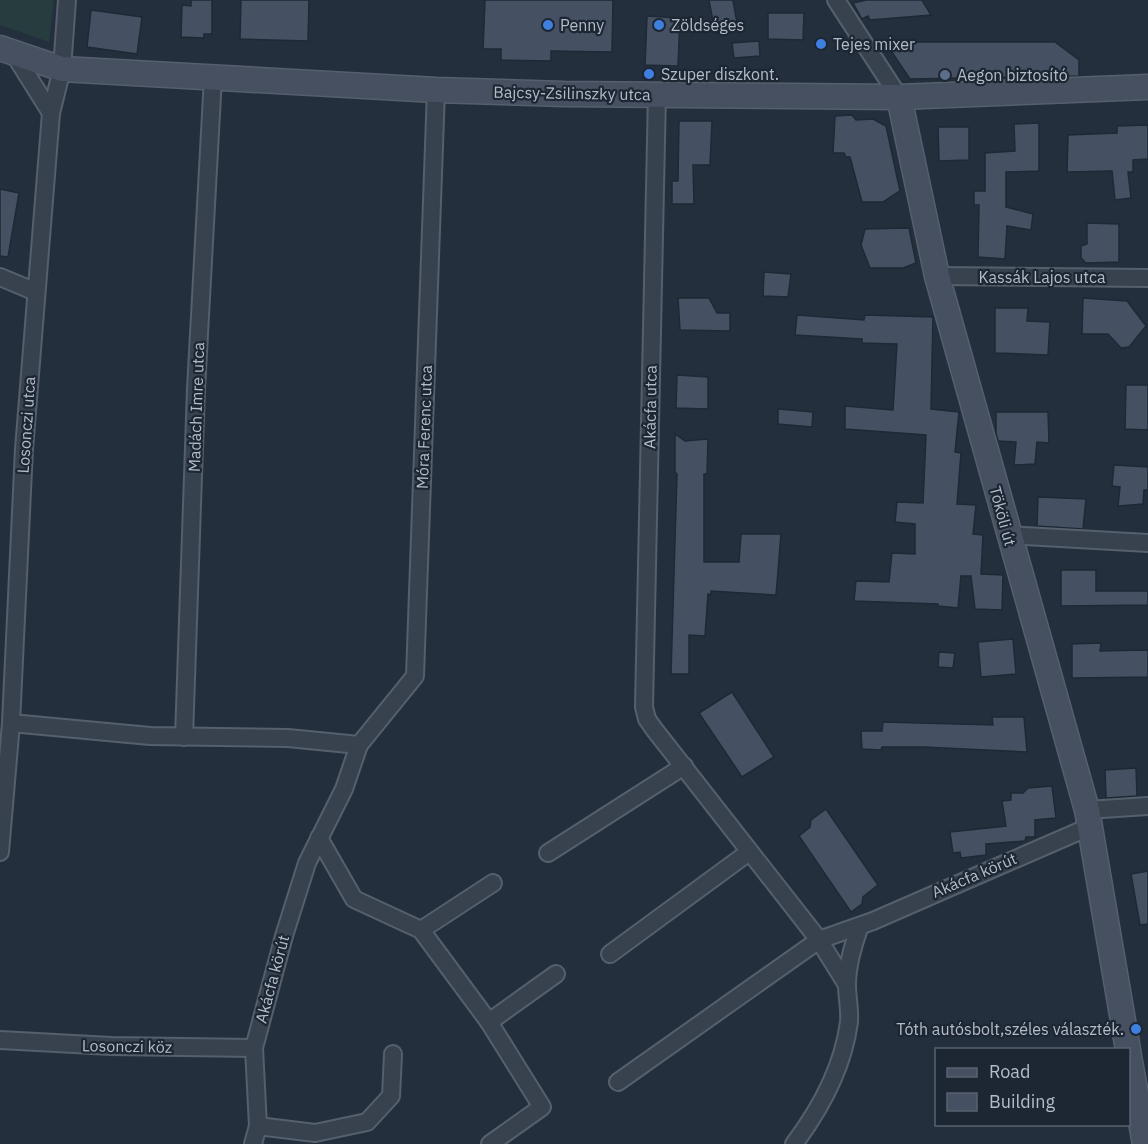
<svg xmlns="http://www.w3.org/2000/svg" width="1148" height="1144" viewBox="0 0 1148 1144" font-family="'IBM Plex Sans',sans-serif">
	<rect width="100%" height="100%" fill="#242f3e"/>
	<path fill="#263c3f" d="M0 0H54L49 42 0 25Z"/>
	<g fill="#455162" stroke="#1f2835" stroke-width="1.5">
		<path d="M191 0H212V34H204V38L181 37 182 5 191 6Z"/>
		<path d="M241 0H309L308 41 240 39Z"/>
		<path d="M485 0H613L612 52 551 51V61L501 60V49H483Z"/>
		<path d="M709 0H733L737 23 714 27Z"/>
		<path d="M866 0H922L931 15 870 20 868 16 862 19 853 3Z"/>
		<path d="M91 10 142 17 137 54 87 47Z"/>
		<path d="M768 13H804L803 40 768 39Z"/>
		<path d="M647 16 680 18 678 66 645 65Z"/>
		<path d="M759 41 760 56 734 58 732 43Z"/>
		<path d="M885 42H1055L1079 60V76L910 79Z"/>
		<path d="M852 115 856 120 873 119 886 126 900 191 883 202H862L850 157H846L844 153H833L835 116Z"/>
		<path d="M679 121H712L710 165H693L694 204H672V181H678Z"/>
		<path d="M1039 123V171L1006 172V207L1033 214 1031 230 1007 226 1005 259 978 257 979 205H974V191H985V153L1015 151 1014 124Z"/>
		<path d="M1148 125V159L1133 160V172H1128L1131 198 1115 200 1112 171 1067 172 1068 135 1117 133V126Z"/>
		<path d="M938 127H969V160L939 161Z"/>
		<path d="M0 189 19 193 8 257 0 256Z"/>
		<path d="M1087 223 1119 224V262L1086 263 1081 258V246L1087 244Z"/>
		<path d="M909 228 916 263 903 268H870L861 245 865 229Z"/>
		<path d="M764 272 791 274 788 297 763 296Z"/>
		<path d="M678 298H709L717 313H730V331L680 330Z"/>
		<path d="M1083 298 1127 301 1146 326 1129 347 1121 348 1108 334H1082Z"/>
		<path d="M995 308H1028L1027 321 1050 322 1048 355 995 353Z"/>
		<path d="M797 315 864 320 865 315 933 317 931 409 959 412 955 452 961 453 957 504 976 505 973 534 983 535 981 574 1003 575 1002 610 975 609 971 576H961L958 608 938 606V604L854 601 856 581 889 582 892 553 915 554V524L895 522 897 502 923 503 926 435 845 429V406L893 410 897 344 862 343V339L795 335Z"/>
		<path d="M677 375 708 377V409L676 408Z"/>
		<path d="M1126 385H1148V430L1125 429Z"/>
		<path d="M778 409 813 412 812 427 778 424Z"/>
		<path d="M996 412H1048L1049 443 1037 442 1035 464 1014 465 1016 442 998 441 996 433Z"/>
		<path d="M675 434 685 441 708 439 707 474H704V562H739L741 534H781L776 595 711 591V595L708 594 705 636 689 635V674H671L677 474 675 472Z"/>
		<path d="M1114 465 1148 467V490H1144L1143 504 1118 506 1120 487 1112 486Z"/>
		<path d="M1038 497 1086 499 1083 529 1037 526Z"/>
		<path d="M1061 570H1096V591H1148V605L1061 606Z"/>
		<path d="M1013 639 1016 674 981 677 978 642Z"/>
		<path d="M1101 643 1100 651 1148 650V677L1072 678V644Z"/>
		<path d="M939 652 955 653 953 668 938 667Z"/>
		<path d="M732 692 774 757 742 777 699 713Z"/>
		<path d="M992 717H1024L1027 752 923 747H882L881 750 862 749 861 731H882L883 722 993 725Z"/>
		<path d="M1136 768 1137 796 1106 798 1105 770Z"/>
		<path d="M1052 786 1056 818 1035 820V837H1026L1025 841 986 844V855L961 858 960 852 953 853 950 832 1006 826 1002 801 1011 800V793H1023L1028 788Z"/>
		<path d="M826 809 878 885 863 897 862 904 851 912 799 836 810 827 811 820Z"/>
		<path d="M1148 871V924L1140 925 1131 874Z"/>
	</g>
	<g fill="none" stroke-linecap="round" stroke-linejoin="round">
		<defs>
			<g id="street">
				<path d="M836 0 899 97"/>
				<path d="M14 54 51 113"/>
				<path d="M657 94 644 707 647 719 654 729 819 940 847 985"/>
				<path d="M937 276 1148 278"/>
				<path d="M0 277 36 292"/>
				<path d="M1008 535 1148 543"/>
				<path d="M11 723 150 736 288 738 359 745"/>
				<path d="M184 737 196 389 213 77"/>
				<path d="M1087 810 1148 806"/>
				<path d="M319 838 354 899 421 930 489 1022 556 974"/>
				<path d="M0 852 11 723 24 449 51 113 62 69 67 0"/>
				<path d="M548 853 684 766"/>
				<path d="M421 930 493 883"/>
				<path d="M610 954 749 852"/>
				<path d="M489 1022 542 1107 490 1144"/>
				<path d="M0 1040 111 1046 254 1048"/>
				<path d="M618 1082 819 940 873 921 1089 827"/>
				<path d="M258 1126 315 1133 367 1122 391 1096 393 1054"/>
				<path d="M253 1144 258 1126 254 1048 284 936 307 863 344 789 359 745 415 676 436 90"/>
				<path d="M794 1144C821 1108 843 1068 849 1022 850 1009 847 997 847 985 847 964 853 945 860 926"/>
			</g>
			<g id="secondary">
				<path d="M0 48 62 69 436 90 564 94 899 97 1148 87"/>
				<path d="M899 97 937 276 1087 810 1128 1050"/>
				<path d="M1128 1051 1145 1144"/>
			</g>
		</defs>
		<use href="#street" stroke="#565f6c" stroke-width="20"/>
		<use href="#secondary" stroke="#565f6c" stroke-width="27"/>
		<use href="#street" stroke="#38414e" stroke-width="16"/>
		<use href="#secondary" stroke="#465061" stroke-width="24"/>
	</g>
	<g fill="#3f7fe0" stroke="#1d2633" stroke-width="2">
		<circle cx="548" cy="25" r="6"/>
		<circle cx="659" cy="25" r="6"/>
		<circle cx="821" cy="44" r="6"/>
		<circle cx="649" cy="74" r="6"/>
		<circle cx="1136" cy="1029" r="6"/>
	</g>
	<circle fill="#5c6f8a" stroke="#1d2633" stroke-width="2" cx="945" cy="75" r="6"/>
	<g text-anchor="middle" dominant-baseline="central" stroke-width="4.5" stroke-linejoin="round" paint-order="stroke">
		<g font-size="16" fill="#b4bcc9" stroke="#1d2633" text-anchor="start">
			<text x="560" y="25">Penny</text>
			<text x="671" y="25">Zöldséges</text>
			<text x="833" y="44">Tejes mixer</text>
			<text x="661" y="74">Szuper diszkont.</text>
			<text x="957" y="75">Aegon biztosító</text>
			<text x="1124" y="1029" text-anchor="end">Tóth autósbolt,széles választék.</text>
		</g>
		<g font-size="16" fill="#b4bcc9" stroke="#1d2633">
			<text transform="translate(572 93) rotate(1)">Bajcsy-Zsilinszky utca</text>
			<text x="1042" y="277">Kassák Lajos utca</text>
			<text transform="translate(196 407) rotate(-88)">Madách Imre utca</text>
			<text transform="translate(650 407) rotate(-89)">Akácfa utca</text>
			<text transform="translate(26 425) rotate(-86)">Losonczi utca</text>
			<text transform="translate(424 427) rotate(-88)">Móra Ferenc utca</text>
			<text transform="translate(1003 516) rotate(75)">Tököli út</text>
			<text transform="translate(974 875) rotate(-23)">Akácfa körút</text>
			<text transform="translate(272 979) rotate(-75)">Akácfa körút</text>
			<text transform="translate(127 1046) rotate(1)">Losonczi köz</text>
		</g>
	</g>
	<rect x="935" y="1048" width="195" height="78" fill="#1d2633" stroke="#59626f" stroke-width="1.5"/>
	<rect x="947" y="1068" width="30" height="9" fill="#465061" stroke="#59626f" stroke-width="1.5"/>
	<text x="989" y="1078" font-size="18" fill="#b4bcc9">Road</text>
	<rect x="947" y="1093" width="30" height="18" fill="#455162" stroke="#59626f" stroke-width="1.5"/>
	<text x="989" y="1108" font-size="18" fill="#b4bcc9">Building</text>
</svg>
